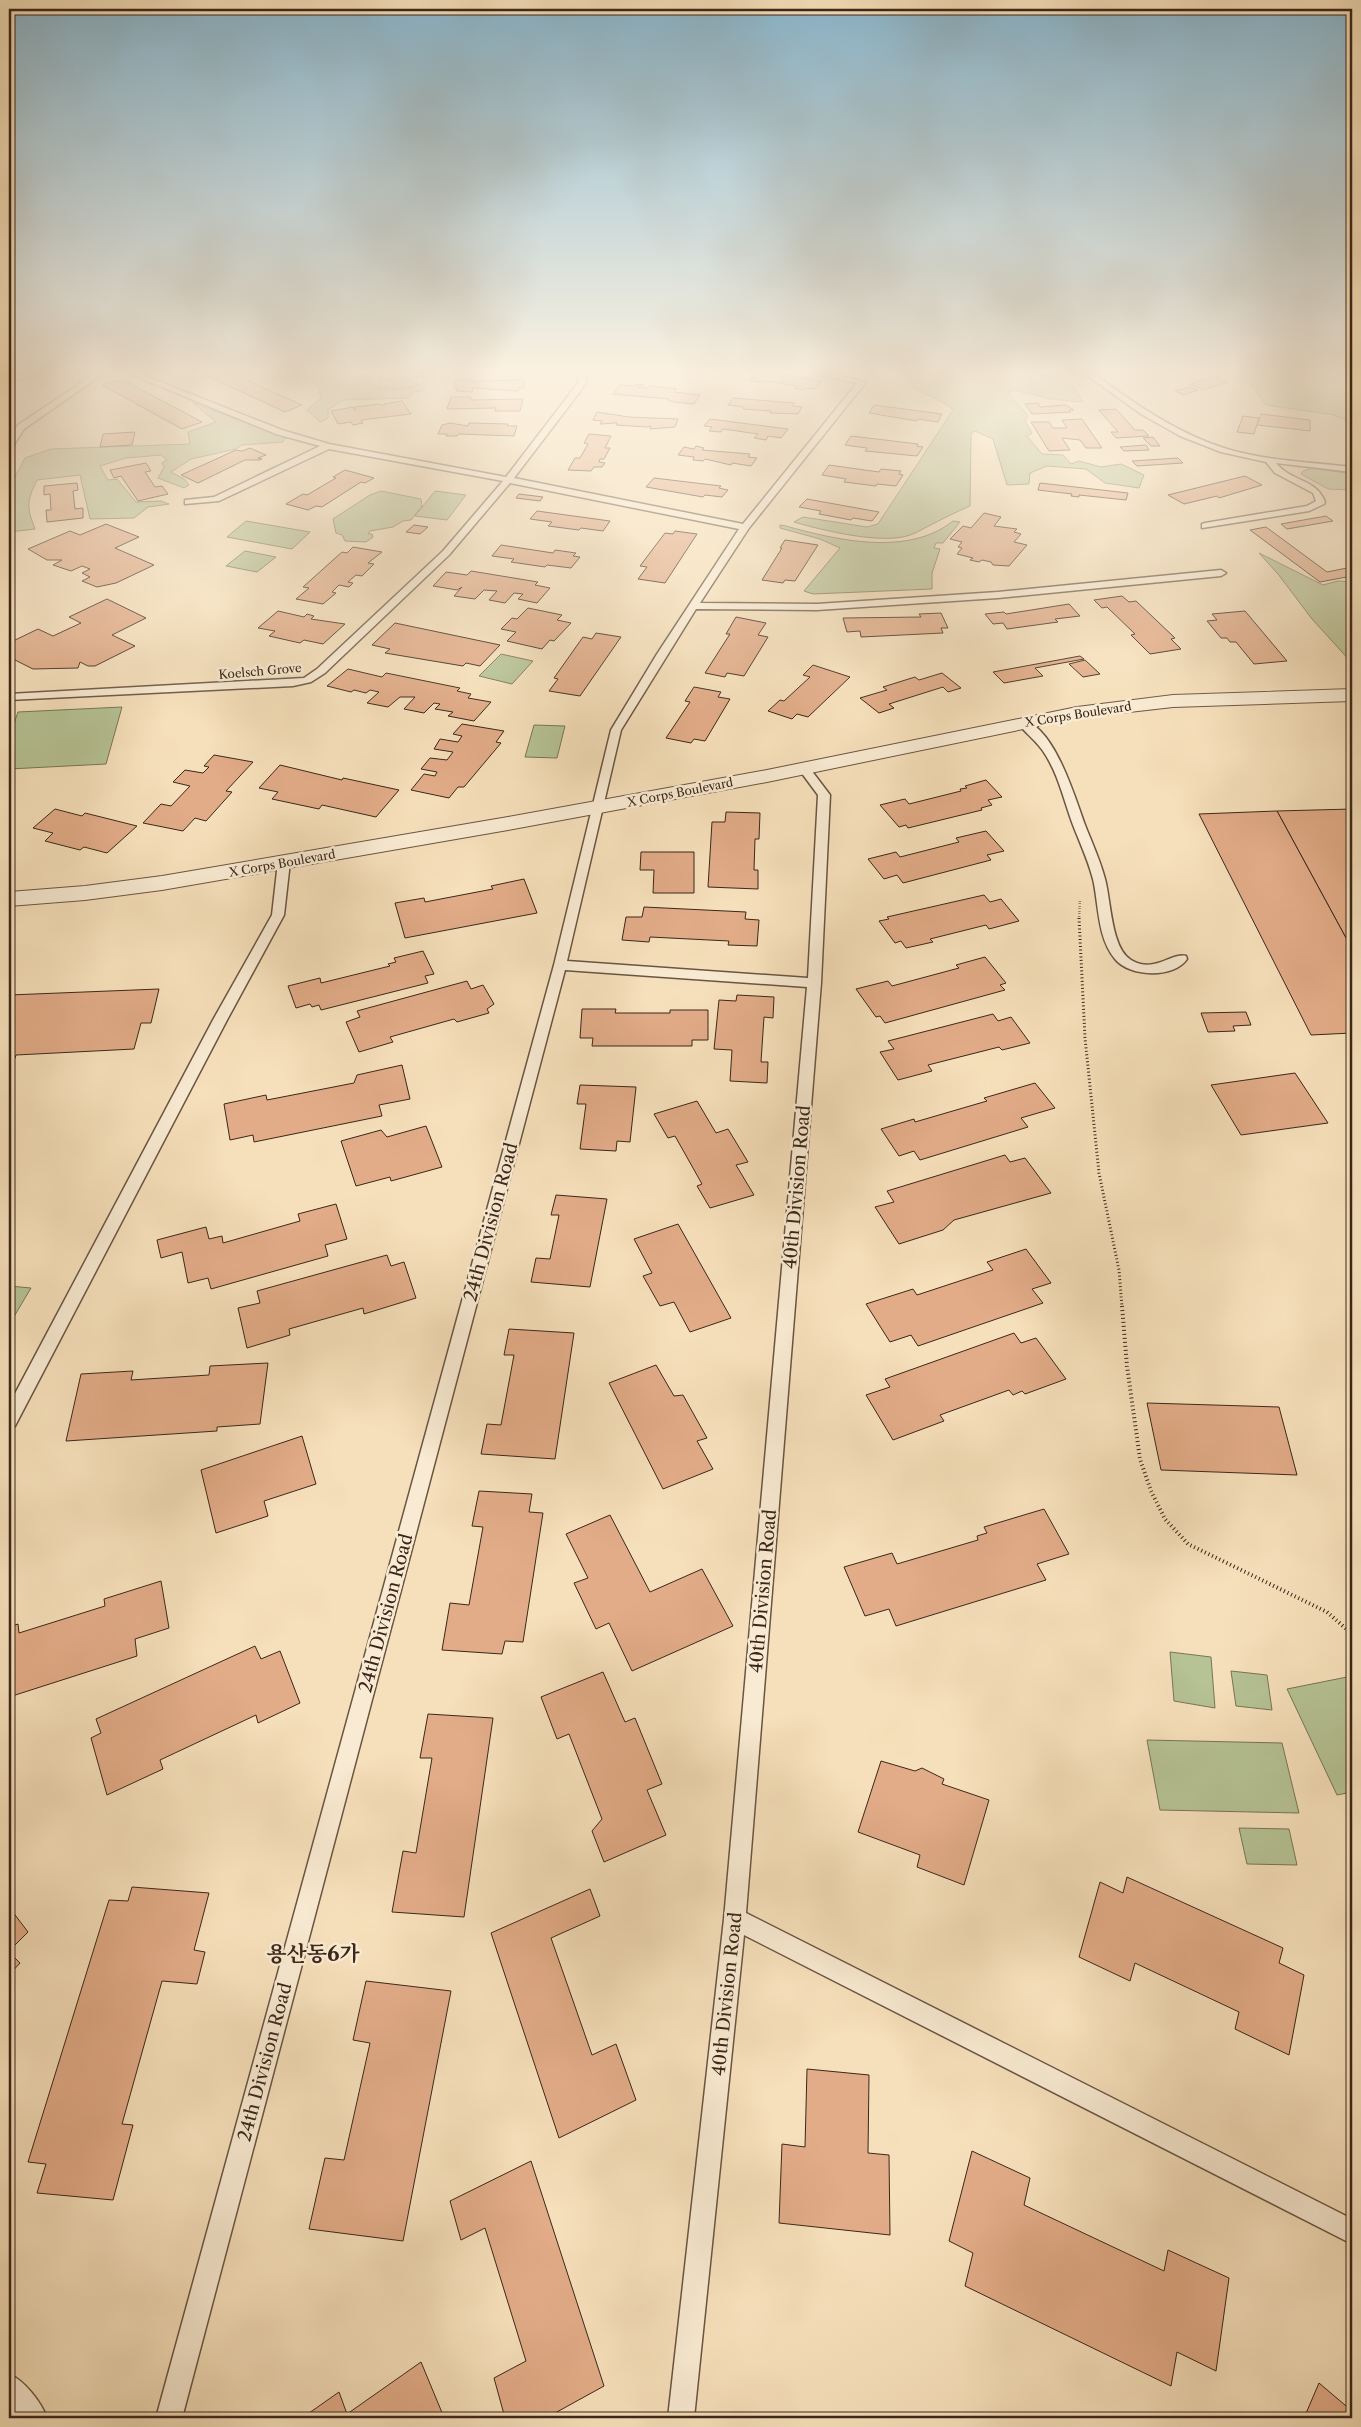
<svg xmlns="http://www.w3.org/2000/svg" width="1361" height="2427" viewBox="0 0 1361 2427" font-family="'Libre Caslon Text','Noto Serif KR',serif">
	<rect width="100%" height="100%" fill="#f6e0bb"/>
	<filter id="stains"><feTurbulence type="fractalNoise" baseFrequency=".004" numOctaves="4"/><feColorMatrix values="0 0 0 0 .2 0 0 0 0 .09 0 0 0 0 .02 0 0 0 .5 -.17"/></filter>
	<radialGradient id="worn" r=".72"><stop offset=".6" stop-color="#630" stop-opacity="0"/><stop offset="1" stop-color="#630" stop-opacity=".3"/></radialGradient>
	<g fill="#b6c395" stroke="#787558">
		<path d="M310 374H428L427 377 380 378 377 390 409 389 427 382 422 391 413 392 409 398 343 400 328 410V418L320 422 307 410 321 398 318 387Z"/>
		<path d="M911 374H1060L1057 376 1075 389 1083 402 1050 399 1014 390 1008 392 1028 416 1025 421 1032 433 1027 436 1042 454 1063 455 1071 464 1079 461 1101 467 1121 464 1144 475 1139 488 1105 483 1086 469 1047 466 1030 473 1029 484 1007 485 993 439 975 431 971 433 970 506C951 514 933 524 915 533 889 547 821 530 794 522L803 517 867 527 878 524 953 410C944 399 911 392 906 378Z"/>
		<path d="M1221 374H1324L1335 376 1352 387V423L1334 415 1266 405 1255 391 1257 388Z"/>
		<path d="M193 403 288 438 284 439 283 442 242 445 236 449 191 459 171 472 184 479 189 485 184 488 158 478 164 467 162 463 167 460 161 455 126 458 100 466 108 480 117 479 136 502 161 501 169 504 148 507 134 518 90 519 80 475 37 480C27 501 26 506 35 529L9 532V488L25 458 51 449 190 444 188 432 216 422Z"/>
		<path d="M1313 468 1352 474V490L1328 489 1301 474 1303 471Z"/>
		<path d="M381 491 421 499 422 506 411 520 403 521 393 527 370 531 368 534H372L373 537 366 542 345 541 342 535 336 533 333 519 370 495Z"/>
		<path d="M435 491 466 495 447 520 415 516Z"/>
		<path d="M246 521 310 532 292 549 227 537Z"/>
		<path d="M953 521 960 522 943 543H936L934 548 940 549 932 573V589L813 594 804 591 840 548 820 539 780 528V525L786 526C836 540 908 557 953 521Z"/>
		<path d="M245 551 276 557 257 572 226 566Z"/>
		<path d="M1259 553 1323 585 1338 581 1352 582V663L1312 619 1278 574Z"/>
		<path d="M501 654 533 661 512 684 479 676Z"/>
		<path d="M122 707 106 764 9 769V738L18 712Z"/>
		<path d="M534 725 565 726 557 758 525 757Z"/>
		<path d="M9 1286 31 1288 9 1325Z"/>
		<path d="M1170 1652 1211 1657 1215 1708 1174 1701Z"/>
		<path d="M1231 1671 1267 1675 1272 1710 1236 1706Z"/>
		<path d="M1352 1676V1792L1337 1795 1287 1689Z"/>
		<path d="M1147 1740 1282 1743 1299 1813 1160 1810Z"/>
		<path d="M1239 1828 1289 1829 1297 1865 1247 1864Z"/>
	</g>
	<g fill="#e2ac88" stroke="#3b271a">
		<path d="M203 374H233L302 405 285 412Z"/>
		<path d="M756 374H776L822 381 815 389 807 388 804 390 794 388 797 386 765 381 763 383 749 381Z"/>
		<path d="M1338 374H1352V383Z"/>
		<path d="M1215 376 1228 382 1204 390 1190 384Z"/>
		<path d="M121 379 202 422 182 429 102 385Z"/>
		<path d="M456 379 473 381 525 380 523 388H518V391L473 388 472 392 456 391 457 388H454Z"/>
		<path d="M381 380H409L419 384 407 388H379Z"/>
		<path d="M636 384 644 385 638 387 648 388 650 386 677 389 674 392 700 395 694 404 673 402 668 400 669 399 613 394 620 385 635 386Z"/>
		<path d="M1190 387 1198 390 1183 395 1175 391Z"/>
		<path d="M451 397H471L470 400 523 399 520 411H495L496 408 447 409Z"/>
		<path d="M733 398 794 403 793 406 802 407 798 414 770 413 771 411 743 409 744 407 728 405Z"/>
		<path d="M402 401 411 414 361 420 363 423 353 425 351 422 338 424 331 411 353 407 355 410V407L379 404 384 406V404Z"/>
		<path d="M1038 403 1040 407 1066 405 1074 410H1069L1071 412 1032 414 1025 404Z"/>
		<path d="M874 405 942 414 938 422 918 419 917 421 869 413Z"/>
		<path d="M1116 409 1135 430H1143L1149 436 1116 438 1111 432H1118L1099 410Z"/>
		<path d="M597 412 629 417 678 419 675 427 650 429 651 426 647 427 616 425 617 423H615L600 424 602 421 593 420Z"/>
		<path d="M1261 414 1310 420V431L1257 425Z"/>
		<path d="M1243 416 1259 418 1254 434 1237 432Z"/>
		<path d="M710 419 788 429 781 438 768 436 766 440 754 438 758 434 723 429 721 432 709 431 712 427 704 426Z"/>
		<path d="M1082 419 1102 448H1086L1080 440 1062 438 1070 450 1049 451 1031 422H1049L1053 428H1067L1062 420Z"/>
		<path d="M450 423 468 426 469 423 508 424 507 426H517L514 436 458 434 457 436H446L447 434H438L442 425Z"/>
		<path d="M135 432 132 445 100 447 103 434Z"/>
		<path d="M589 434 611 436 605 448H610L604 459H600L599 462 605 463 602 467H594L591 471 568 470 575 458H580L588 444 584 443Z"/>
		<path d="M851 436 918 444 917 446 923 447 917 456 865 451 867 448 845 445Z"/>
		<path d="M1153 437 1160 446H1151L1143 438Z"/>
		<path d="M1146 445 1149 450 1124 451 1120 447Z"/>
		<path d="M696 446 704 448 702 450 750 454 748 457 757 458 751 466 732 463 731 465 705 459 703 461 693 460 694 457 678 455 684 447 694 449Z"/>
		<path d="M250 448 266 455 258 458 262 459 259 460H245L198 483 181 475 236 450 242 451Z"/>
		<path d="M1178 458 1183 463 1137 466 1132 461Z"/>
		<path d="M146 463 151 471 145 472 155 487 162 486 168 494 138 501 121 476 114 478 110 470Z"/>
		<path d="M829 465 879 472 881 469 901 471 899 474 903 475 896 486 877 484 876 486 844 482 846 479 822 475Z"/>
		<path d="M345 470 374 478 365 483 361 482 322 507 316 506 308 510 286 504 303 494 307 495 336 478 333 477Z"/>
		<path d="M1245 476 1262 485 1219 498 1217 496 1184 504 1168 495Z"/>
		<path d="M654 478 721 486 719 488 728 490 722 497 705 495 703 497 646 487Z"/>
		<path d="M77 483 78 490 73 491 75 509 83 508V518L47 522 46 510H51L50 494 44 495V486Z"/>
		<path d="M1040 483 1128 493 1126 500 1079 495V497L1071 496 1072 494 1038 490Z"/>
		<path d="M519 494 543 497 540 501 516 498Z"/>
		<path d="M807 499 879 512 872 521 853 518 851 520 819 514 821 511 799 507Z"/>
		<path d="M537 511 610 521 603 531 581 528 579 530 548 526 552 522 530 519Z"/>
		<path d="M984 513 1001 517 994 526 1017 529 1014 532 1021 534 1014 542 1027 545 1009 566 993 565 991 562 982 560 979 562 970 560 973 558 957 554 962 548 958 547 962 542 950 539 963 526 971 528Z"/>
		<path d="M1326 516 1333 521 1287 529 1281 524Z"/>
		<path d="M106 524 139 537 115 548 154 565 116 583 97 587 82 581 90 577 82 573 90 569 82 566 71 571 53 565 62 560H47L28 549 70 531 80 535Z"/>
		<path d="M414 525 428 527 420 534 406 532Z"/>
		<path d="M1266 527 1327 572 1352 567V576L1320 582 1250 530Z"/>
		<path d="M675 531 697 534 665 583 638 579 647 567 640 566 665 533 673 534Z"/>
		<path d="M785 540 818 545 795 581 785 580 783 583 762 580 782 548H780Z"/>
		<path d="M501 545 553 553 555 550 576 553 573 556 580 557 571 568 547 565 545 567 511 562 514 559 492 556Z"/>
		<path d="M353 547 382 552 368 563 374 564 362 576 356 575 348 582 353 583 349 587 339 585 332 592 336 593 323 604 296 599 309 588 303 587 342 552 347 553Z"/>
		<path d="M471 571 538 582 535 585 550 588 537 603 518 599 523 594 514 593 505 603 489 600 497 591 484 590 475 599 454 596 462 587 457 590 433 586 446 572 467 575Z"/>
		<path d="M1122 596 1129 602 1136 601 1175 638 1171 639 1181 649 1150 654 1131 635 1135 634 1107 607 1102 608 1094 600Z"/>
		<path d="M107 599 146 618 112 635 135 646 95 666H88L80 662 78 668 33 669 9 657V643L38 629 53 636 81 623 69 617Z"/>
		<path d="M1069 604 1080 616 1055 619 1058 622 1007 629 1003 623 993 624 985 614 1004 612 1006 614Z"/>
		<path d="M528 608 562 615 557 620 571 623 554 641 550 640 542 649 507 641 516 632 501 629 512 618 517 619Z"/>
		<path d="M278 611 304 617 307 614 314 616 311 619 345 624 323 644 304 640 300 643 269 636 275 631 258 628Z"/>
		<path d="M1245 611 1287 661 1254 664 1236 642H1230L1227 638H1221L1207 621 1217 620 1212 614Z"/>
		<path d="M941 613 948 628H941L943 633 861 637 860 631 847 632 843 618 921 617 919 614Z"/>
		<path d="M736 617 766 623 758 635 768 637 744 676 727 673 725 677 705 673 730 634H726Z"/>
		<path d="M395 623 500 645 480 666 466 663 463 666 385 653 390 649 372 645Z"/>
		<path d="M596 633 621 637 580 696 549 691 558 679 554 678 583 637 592 639Z"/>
		<path d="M1080 656 1084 659 1035 668 1043 676 1004 683 993 672Z"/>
		<path d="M1085 660 1100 674 1083 677 1069 664Z"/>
		<path d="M813 665 850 677 808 717 797 714 792 719 768 711 780 700 784 701 810 677 803 675Z"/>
		<path d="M348 669 382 677 386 673 460 688 457 691 471 694 468 698 491 702 474 721 448 716 453 712 435 709 440 704 434 703 424 713 404 709 415 697H400L388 707 367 703 379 692 370 690 366 693 354 690 351 692 327 686Z"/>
		<path d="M942 673 961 688 948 692 943 687 889 704 894 708 879 713 860 698 887 690 883 687 915 677 919 680Z"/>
		<path d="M694 687 721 692 718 697 730 699 705 741 694 739 691 743 666 738 690 702 685 701Z"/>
		<path d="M462 724 504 731 496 742 501 743 464 787H458L449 798 411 790 424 774 435 776 437 772 421 769 430 758 447 760 453 752 434 749 440 739 458 742 462 736 453 734Z"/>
		<path d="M214 755 253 762 226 791 232 792 206 821 195 818 183 831 143 823 161 804 171 806 190 786 173 782 185 770 203 773 209 767 204 766Z"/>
		<path d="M280 765 342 780 343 778 399 790 376 817 322 805 319 809 272 799 278 792 259 788Z"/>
		<path d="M986 780 1002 797 988 800 992 805 981 808 982 810 908 828 906 825 899 827 880 805 905 799 909 804 961 791 960 789 967 788 965 786Z"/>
		<path d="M55 809 82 816 85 813 137 826 107 853 84 847 80 850 45 841 53 833 33 828Z"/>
		<path d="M1352 809V949L1277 811Z"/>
		<path d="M1277 811 1352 949V1033L1311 1035 1199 814Z"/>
		<path d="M726 812 760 813 759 839H755L754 870H758V889L708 887 712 822H725Z"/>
		<path d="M986 831 1004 851 987 855 991 860 903 883 897 875 884 879 868 859 896 852 900 857 959 842 956 838Z"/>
		<path d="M641 852H694V893H653L654 870H640Z"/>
		<path d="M524 879 537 913 405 938 395 903 424 898 425 902 493 889 491 886Z"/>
		<path d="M984 895 990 902 1001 899 1019 921 989 929 986 925 930 939 933 942 906 948 901 941 895 943 879 921 889 919 887 917Z"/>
		<path d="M644 907 746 912 745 919 759 920 757 946 728 945 729 941 650 937 649 942 622 940 626 917H642Z"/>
		<path d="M423 951 434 974 425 976 428 983 321 1010 319 1005 312 1007 310 1004 296 1008 288 986 320 978 321 983 390 966 388 964 396 962 394 958Z"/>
		<path d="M985 957 1006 983 1000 985 1005 990 885 1023 880 1016 876 1017 856 989 888 981 892 986 959 968 956 965Z"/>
		<path d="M467 981 471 989 483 985 494 1004 487 1009 489 1013 457 1022 454 1019 390 1037 393 1042 359 1052 346 1022 360 1017 357 1011Z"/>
		<path d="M159 989 151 1023H141L134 1049 16 1055 9 1076V995Z"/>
		<path d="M737 995 774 997 773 1018 764 1017 761 1062H768L767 1083 730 1081 732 1050 714 1049 719 1000 736 1001Z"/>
		<path d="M582 1009H616L615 1013H670V1010H708V1040H692V1046H592L593 1038H580Z"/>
		<path d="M1246 1012 1251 1025 1233 1026 1235 1031 1208 1032 1201 1013Z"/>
		<path d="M993 1014 998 1021 1011 1017 1030 1043 1002 1050 999 1047 928 1065 932 1071 898 1080 880 1052 894 1049 888 1041Z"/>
		<path d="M402 1065 410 1099 379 1105 382 1116 254 1142 253 1135 230 1140 224 1104 266 1095 267 1100 354 1083 357 1075Z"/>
		<path d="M1295 1073 1328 1123 1241 1135 1211 1085Z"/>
		<path d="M1035 1083 1055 1108 1021 1118 1028 1127 920 1160 914 1151 899 1156 881 1129 914 1119 915 1122 987 1101 984 1098Z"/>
		<path d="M580 1085 636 1087 630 1142 617 1141 616 1151 580 1149 586 1104H577Z"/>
		<path d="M697 1101 716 1133 728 1129 748 1162 736 1165 754 1195 710 1208 697 1186 702 1184 675 1136 668 1138 654 1114Z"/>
		<path d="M426 1126 442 1167 391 1181 390 1177 356 1186 341 1141 381 1130 387 1137Z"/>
		<path d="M1005 1155 1010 1162 1025 1158 1051 1193 954 1220 943 1230 899 1244 875 1207 894 1202 887 1191Z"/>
		<path d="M556 1195 607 1199 590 1287 531 1282 536 1258 550 1259 559 1215H551Z"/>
		<path d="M336 1204 347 1239 325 1245 328 1256 211 1289 208 1278 188 1283 182 1252 161 1258 157 1240 206 1227 209 1239 222 1236 223 1243 300 1221 298 1214Z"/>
		<path d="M678 1224 731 1318 690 1332 674 1302 660 1306 643 1276 652 1273 634 1239Z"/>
		<path d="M1026 1249 1051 1283 1032 1289 1043 1303 918 1346 911 1335 890 1342 866 1304 913 1289 917 1295 993 1270 987 1262Z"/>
		<path d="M387 1255 391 1266 404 1262 416 1298 364 1314 363 1308 289 1329 290 1335 247 1348 238 1308 260 1303 257 1291Z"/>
		<path d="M509 1329 574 1333 555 1459 481 1454 487 1424 501 1425 514 1355H504Z"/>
		<path d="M1014 1333 1021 1343 1036 1338 1066 1379 1025 1394 1022 1391 1013 1395 1009 1390 940 1415 944 1421 893 1440 866 1395 890 1387 885 1379Z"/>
		<path d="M268 1363 260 1424 217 1427V1431L66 1441 81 1374 133 1371 131 1380 209 1375 210 1366Z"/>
		<path d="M656 1365 674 1396 683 1395 707 1438 697 1441 713 1469 663 1489 609 1383Z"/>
		<path d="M1147 1403 1279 1407 1297 1475 1161 1470Z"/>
		<path d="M302 1436 316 1484 264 1501 268 1516 216 1533 201 1470Z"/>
		<path d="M479 1491 532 1494 529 1512 543 1513 523 1642 505 1641 502 1654 442 1650 450 1603 469 1605 483 1527 472 1526Z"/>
		<path d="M1044 1509 1069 1554 1037 1564 1046 1580 896 1626 889 1609 865 1616 844 1567 892 1553 897 1564 978 1540 977 1536 987 1533 984 1527Z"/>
		<path d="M610 1515 650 1592 702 1569 733 1626 632 1671 609 1623 596 1629 574 1583 588 1578 566 1534Z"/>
		<path d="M161 1581 169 1628 135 1639 137 1656 9 1697V1627L18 1624 19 1633 105 1606 104 1599Z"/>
		<path d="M255 1646 261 1659 280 1651 300 1703 258 1723 256 1715 160 1760 163 1769 107 1795 91 1738 101 1733 96 1719Z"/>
		<path d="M603 1672 625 1722 635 1718 662 1784 647 1790 666 1835 604 1862 592 1831 602 1819 569 1734 557 1739 541 1697Z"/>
		<path d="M428 1714 493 1718 464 1917 392 1912 403 1851 416 1853 432 1758H420Z"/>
		<path d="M881 1761 915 1771 922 1768 944 1779 942 1784 989 1800 964 1885 917 1867 920 1855 858 1832Z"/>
		<path d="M1127 1877 1283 1948 1279 1963 1304 1975 1289 2055 1235 2029 1239 2012 1135 1963 1130 1981 1079 1957 1100 1882 1123 1893Z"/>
		<path d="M132 1887 209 1893 194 1950 205 1952 197 1984 162 1981 122 2124 133 2125 113 2200 37 2193 46 2164 28 2162 109 1900 128 1901Z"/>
		<path d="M590 1889 600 1916 551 1938 592 2055 616 2044 636 2100 559 2138 491 1933Z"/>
		<path d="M9 1907 28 1932 9 1951Z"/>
		<path d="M9 1952 20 1963 9 1975Z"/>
		<path d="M366 1981 451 1991 403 2241 309 2229 325 2158 344 2160 370 2043 353 2040Z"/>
		<path d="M807 2069 869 2075 868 2153 889 2155 890 2235 779 2223 782 2144 805 2147Z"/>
		<path d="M972 2151 1030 2178 1024 2205 1164 2271 1168 2250 1229 2278 1216 2371 1177 2352 1171 2386 965 2286 973 2253 949 2241Z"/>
		<path d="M531 2161 604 2386 546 2418H505L494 2378 526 2361 485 2228 461 2240 450 2201Z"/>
		<path d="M421 2362 443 2415 439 2418H302L339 2392 347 2414Z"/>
		<path d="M1319 2383 1352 2411V2418H1304Z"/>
	</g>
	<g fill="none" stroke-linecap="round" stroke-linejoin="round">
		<defs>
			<g id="lane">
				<path d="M27 374H43L9 381V377Z"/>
				<path d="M94 374H103L24 429 12 448H9V440L18 425Z"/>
				<path d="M130 374H140L282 430 329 444 506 477 578 383 579 374H587L585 385 514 478 743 524 857 383 815 374H830L866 382 749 528 700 603 817 604 998 592 1221 570 1226 573 1221 576 998 598 817 610 696 609 621 730 567 961 808 978 818 795 798 768 800 766H808L830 795 821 983 746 1913 1352 2219V2244L744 1935 694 2418H668L724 1919 807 987 565 970 182 2418H156L554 965 611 730 657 654 739 529 510 483 449 555 325 673 311 682 293 686 9 700V694L304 678 317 669 443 551 503 481 329 449 219 501 185 504V500L214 497 320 446 276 434Z"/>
				<path d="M1085 374H1094C1135 404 1178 434 1227 449 1267 461 1311 462 1352 467V472L1276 463C1291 482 1316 478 1325 502L1324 504 1309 511 1202 528V524L1205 523 1307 506 1316 501 1313 493 1275 473 1266 462 1221 452 1180 436 1141 414Z"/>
				<path d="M1023 720C1055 728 1075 798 1085 825 1092 843 1100 860 1105 879 1111 901 1111 948 1131 960 1155 974 1171 952 1186 956L1187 959C1174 979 1129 977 1115 959 1097 937 1099 905 1093 879 1088 860 1080 843 1073 825 1064 801 1059 776 1045 754 1038 742 1026 734 1018 723Z"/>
				<path d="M284 858 290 862 284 915 227 1020 15 1426 9 1428V1405L213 1020 272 915 278 862Z"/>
				<path d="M9 2374C25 2381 41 2402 47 2418H18L9 2407Z"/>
			</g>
			<path id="street" d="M1352 689V701L1173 707 1077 718 767 782 508 830 162 890 85 900 9 906V892L85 886 162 876 508 817 767 770 1077 707 1173 695Z"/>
		</defs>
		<use href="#lane" stroke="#6a5542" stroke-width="3"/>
		<use href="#street" stroke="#6a5542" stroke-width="2"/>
		<path stroke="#3b271a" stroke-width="2.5" stroke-dasharray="0.5 2" stroke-linecap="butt" d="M1079 919 1080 899"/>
		<path stroke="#3b271a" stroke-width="3" stroke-dasharray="1 2.5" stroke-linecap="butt" d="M1079 918 1085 1038 1099 1173 1119 1270 1122 1307"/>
		<path stroke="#3b271a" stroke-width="4" stroke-dasharray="1 3" stroke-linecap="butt" d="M1122 1306 1127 1366 1140 1459 1151 1491 1165 1519 1188 1544 1327 1612 1352 1634"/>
		<use href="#lane" fill="#f9ebd3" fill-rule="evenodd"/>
		<use href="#street" fill="#f9ebd3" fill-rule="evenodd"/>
	</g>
	<linearGradient id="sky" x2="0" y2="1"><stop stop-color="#8ab8d0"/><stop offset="0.52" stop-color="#fbf1e0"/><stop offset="1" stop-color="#fbf1e0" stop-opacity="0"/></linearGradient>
	<rect width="1361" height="714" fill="url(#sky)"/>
	<g text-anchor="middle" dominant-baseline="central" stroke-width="5" stroke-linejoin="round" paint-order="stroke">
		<g font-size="12" fill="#3b271a" stroke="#f9ebd3">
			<text transform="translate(260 671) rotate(-5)">Koelsch Grove</text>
			<text transform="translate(1078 714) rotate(-9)">X Corps Boulevard</text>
			<text transform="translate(680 792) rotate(-11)">X Corps Boulevard</text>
			<text transform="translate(282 863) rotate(-10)">X Corps Boulevard</text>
		</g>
		<g font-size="18" fill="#3b271a" stroke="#f9ebd3">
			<text transform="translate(797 1187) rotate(-85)">40th Division Road</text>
			<text transform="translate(491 1222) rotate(-75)">24th Division Road</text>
			<text transform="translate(763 1591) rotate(-85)">40th Division Road</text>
			<text transform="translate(386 1613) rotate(-75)">24th Division Road</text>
			<text transform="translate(727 1994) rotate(-84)">40th Division Road</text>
			<text transform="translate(265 2062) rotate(-75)">24th Division Road</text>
		</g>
		<g font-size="21" font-weight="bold" fill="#3b271a" stroke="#f9ebd3">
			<text x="313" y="1953">용산동6가</text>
		</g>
	</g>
	<rect width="1361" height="2427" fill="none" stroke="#f6e0bb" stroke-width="30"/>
	<rect x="10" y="10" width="1341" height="2407" fill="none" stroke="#3b271a" stroke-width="2.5"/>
	<rect x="15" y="15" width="1331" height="2397" fill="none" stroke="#3b271a"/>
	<rect width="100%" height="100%" filter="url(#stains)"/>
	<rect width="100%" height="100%" fill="url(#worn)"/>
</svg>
